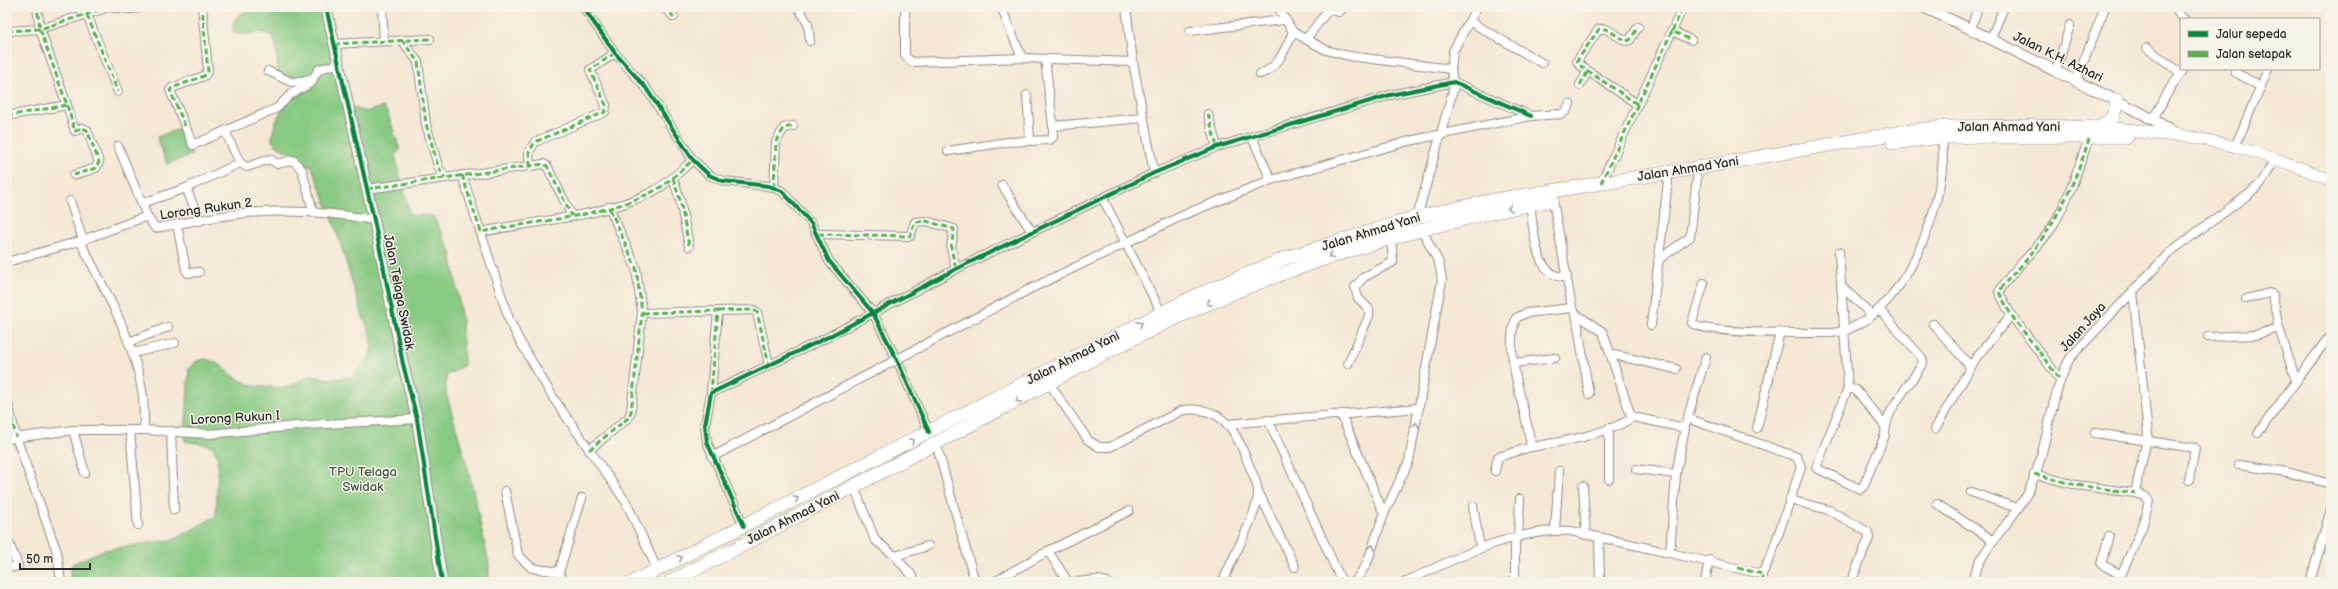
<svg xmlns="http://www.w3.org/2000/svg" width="2338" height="589" viewBox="0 0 2338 589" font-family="'Balsamiq Sans',sans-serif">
	<rect width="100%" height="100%" fill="#f7f3e8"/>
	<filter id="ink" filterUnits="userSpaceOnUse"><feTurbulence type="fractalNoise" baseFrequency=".025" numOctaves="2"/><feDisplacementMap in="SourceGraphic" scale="8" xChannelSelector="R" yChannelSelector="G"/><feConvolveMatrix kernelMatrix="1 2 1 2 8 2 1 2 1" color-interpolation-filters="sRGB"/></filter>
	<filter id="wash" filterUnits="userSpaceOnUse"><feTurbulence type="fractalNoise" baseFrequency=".012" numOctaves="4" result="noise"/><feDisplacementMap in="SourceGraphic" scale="16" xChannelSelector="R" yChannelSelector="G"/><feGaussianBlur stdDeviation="0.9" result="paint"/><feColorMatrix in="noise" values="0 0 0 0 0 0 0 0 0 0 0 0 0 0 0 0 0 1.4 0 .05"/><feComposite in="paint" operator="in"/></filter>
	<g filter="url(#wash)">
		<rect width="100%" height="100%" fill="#f5e8d4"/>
		<g fill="#89ca83" stroke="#5a7a57">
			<path d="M251 7H321L345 109 354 108 365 112 383 107 387 112 400 150 395 155 410 215 433 216 451 252 462 322 464 365 446 376V393L470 476 489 564V582H69L72 564 104 550 175 539 216 516 218 459 213 446 185 441 189 368 197 361 206 359 221 365 236 378 253 386 286 388 310 376 332 379 352 377 369 358 372 347 371 334 363 317 333 220 311 165 305 166 297 156 278 147 272 141C272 126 281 107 292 98 300 91 313 89 318 79 303 73 294 81 278 73 277 65 277 45 274 39 266 26 244 39 233 32 232 14 240 17 251 7Z"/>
			<path d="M181 128 192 155 167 164 157 137Z"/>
		</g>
	</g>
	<g filter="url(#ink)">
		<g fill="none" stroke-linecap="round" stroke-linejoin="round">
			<defs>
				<g id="minor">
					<path d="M105 7 131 9 148 7"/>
					<path d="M202 7 208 71 204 76 172 88 170 90 193 145 277 108 290 95 312 82"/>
					<path d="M382 7 384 41"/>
					<path d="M583 7 615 53 646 88 693 160 709 175 723 181 769 186 782 191 811 223 829 261 873 313 897 360 929 432"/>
					<path d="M664 7 674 17"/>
					<path d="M798 7 808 24 810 41"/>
					<path d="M905 7V56L912 62 1022 58 1133 62 1154 173"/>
					<path d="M1001 7 1022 58"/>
					<path d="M1126 7 1133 62"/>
					<path d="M1278 7 1293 32 1326 50 1349 56 1451 69"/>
					<path d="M2178 13 2184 19"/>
					<path d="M87 15 118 92"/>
					<path d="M1469 21 1542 63"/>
					<path d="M1971 28 1978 7"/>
					<path d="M7 31 40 29 106 8"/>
					<path d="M1190 31 1284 20"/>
					<path d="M1672 31 1683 7"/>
					<path d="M1991 38 2004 7"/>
					<path d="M1306 39 1329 9 1339 12 1344 7"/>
					<path d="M402 40 418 62 426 124 438 166 445 178"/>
					<path d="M334 44 430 39"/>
					<path d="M2147 48 2181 73"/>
					<path d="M1045 59 1053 126"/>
					<path d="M268 71 291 82 311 80"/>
					<path d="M2056 71 2070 25"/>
					<path d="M2235 72 2261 87"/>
					<path d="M1260 74C1279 68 1285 49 1293 32"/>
					<path d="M312 80 319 69 338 64"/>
					<path d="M2076 81 2105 7"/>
					<path d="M1580 85 1588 71"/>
					<path d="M1027 95 1030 140"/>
					<path d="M1637 104 1582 67 1577 61 1599 29H1606L1626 41 1630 40 1638 27"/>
					<path d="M67 105 75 131 82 128 87 130 99 162 96 168 74 175"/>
					<path d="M1208 114 1217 147"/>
					<path d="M7 116 67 105 40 29 37 7"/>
					<path d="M2153 119 2172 85 2184 69"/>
					<path d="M225 131 240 163"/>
					<path d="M1252 137 1271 180"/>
					<path d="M118 146 147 216"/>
					<path d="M2235 147 2268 69"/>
					<path d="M948 151 1008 142 1050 140 1053 137V126L1143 118"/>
					<path d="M530 166 529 152 535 142 605 112 606 105 590 70 615 53"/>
					<path d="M462 175 509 319 518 338 554 399 626 502 657 569"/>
					<path d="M673 178 680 200 689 246"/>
					<path d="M1601 183 1672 31 1691 40"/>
					<path d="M1002 185 1032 232"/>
					<path d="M774 187 776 142 784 128 793 126"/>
					<path d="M186 188 200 221"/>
					<path d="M367 189 544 164 547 166 572 216"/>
					<path d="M1103 199 1161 312"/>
					<path d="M1553 200 1572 308 1576 314 1603 332 1630 413 1633 417 1685 428 1676 474 1670 553 1762 574V582"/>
					<path d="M70 201 83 240"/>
					<path d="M143 203 186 188 240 163 247 167 270 159 277 164 293 160 302 170 313 211"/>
					<path d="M1530 204C1534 227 1533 279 1567 277"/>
					<path d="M1417 217 1454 87 1451 69 1453 51 1477 7"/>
					<path d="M177 225 186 270 188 273 199 272"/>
					<path d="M481 232C537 220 600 218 652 192 668 184 680 171 693 160"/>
					<path d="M818 234 910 236 915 222 926 221 954 229 951 248 956 269"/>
					<path d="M80 241C105 291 135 340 143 396 144 407 144 419 144 430"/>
					<path d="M1839 252 1848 388 1816 468 1860 489 1863 487 1885 435C1885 407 1911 386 1923 362L1922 358 1879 309"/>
					<path d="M1658 260 1690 237 1697 178"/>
					<path d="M7 262 80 241 147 216 155 228C182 224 209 217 237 214 284 209 327 211 374 220"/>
					<path d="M1704 283 1693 319 1692 323C1701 334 1811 333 1831 333 1903 327 1950 198 1942 137"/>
					<path d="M1842 287 1872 315"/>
					<path d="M2246 299 2269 293 2273 295 2278 325 2296 381"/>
					<path d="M718 311 753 310 757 312 769 365"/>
					<path d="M642 313 718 311 711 393"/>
					<path d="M1576 314 1589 394"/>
					<path d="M1933 324 1971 367"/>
					<path d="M1651 325 1668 181"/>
					<path d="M2208 337 2255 335 2279 328"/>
					<path d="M129 342 168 327"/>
					<path d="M133 353 175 343"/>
					<path d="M1610 354 1676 369"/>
					<path d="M1514 363 1555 358"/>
					<path d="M1348 364 1369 316V309L1358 298 1355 287 1364 277 1393 262 1391 237"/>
					<path d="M2059 378 2011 315 1999 292C2013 268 2037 251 2052 227 2070 198 2079 165 2091 133"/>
					<path d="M1049 383 1088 440 1099 447H1110L1183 410C1224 405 1236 432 1249 465 1252 473 1259 485 1258 494 1257 516 1231 559 1223 582"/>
					<path d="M1848 388 1856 390 1885 426"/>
					<path d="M7 399 16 437 57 552 61 582"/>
					<path d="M1341 414 1384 514"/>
					<path d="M1687 418 1797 457 1801 467 1790 500 1829 510 1868 532 1869 538 1851 582"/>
					<path d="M1268 420 1342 582"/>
					<path d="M1686 423 1706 357"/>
					<path d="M1227 424 1419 408"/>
					<path d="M1609 428V479"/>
					<path d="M1757 428 1780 332"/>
					<path d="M1935 429 1976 358 2011 315"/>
					<path d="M73 430 85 473"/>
					<path d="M130 430 138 525"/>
					<path d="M171 431 174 510"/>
					<path d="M2095 433 2195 448 2189 480"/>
					<path d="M2258 433 2331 334"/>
					<path d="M7 439 73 430H144L209 434 308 425 417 419"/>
					<path d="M936 443 975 582"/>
					<path d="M1531 447C1560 442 1609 434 1633 417"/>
					<path d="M589 450 628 418 631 412 642 313 636 268 609 207"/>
					<path d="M712 457 1030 289 1188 213 1271 180 1409 141 1531 116 1561 114 1566 111 1570 104"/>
					<path d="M2239 465 2287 472 2331 484"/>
					<path d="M1636 469 1676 474"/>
					<path d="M1495 471 1498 457 1531 447C1527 409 1502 354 1516 318L1526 313 1572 308"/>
					<path d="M2034 474 2076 485 2135 493"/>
					<path d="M1583 486 1586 535"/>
					<path d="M854 487 875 540 895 556 913 577"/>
					<path d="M505 491 518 555 532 568 559 572 564 582"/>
					<path d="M1971 492 2017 508"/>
					<path d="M1259 493 1295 567"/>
					<path d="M1937 504 1994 541"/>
					<path d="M1473 506 1480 547"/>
					<path d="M744 526 707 442 705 425 711 393 826 338 956 269 1154 173 1217 147 1390 95 1454 82 1531 116"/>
					<path d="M1555 530 1559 471"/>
					<path d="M2109 536 2101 564 2121 575"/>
					<path d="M7 538 18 566 7 568"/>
					<path d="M1518 538 1520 499"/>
					<path d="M1599 538 1600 582"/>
					<path d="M1515 539V582"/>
					<path d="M1048 551 1068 582"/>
					<path d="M895 556 928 546"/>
					<path d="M559 572 582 498"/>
					<path d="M1762 574 1771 556 1790 500"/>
					<path d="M994 582 1048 551 1129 511"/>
					<path d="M1074 582 1098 580 1107 582"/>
					<path d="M1355 582 1367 563 1384 514 1409 461 1442 280 1439 263 1421 228"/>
					<path d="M1405 582C1456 558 1514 528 1571 531L1670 553"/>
					<path d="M1705 582 1709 560"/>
					<path d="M1972 582C1980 548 2012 523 2028 492 2049 449 2048 400 2070 358L2170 252 2249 194 2262 182 2275 159"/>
					<path d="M2118 582 2142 528 2149 501 2145 496 2135 493 2148 434 2133 291"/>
					<path d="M2310 582 2331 509"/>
				</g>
				<g id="tertiary">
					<path d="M326 7 374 220 403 364 417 419 442 582"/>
					<path d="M1923 7C1968 27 2011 49 2055 71 2096 91 2138 109 2177 134"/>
				</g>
				<path id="secondary" d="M2178 135C2231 142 2282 160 2331 180"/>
				<g id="trunk">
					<path d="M2096 127C2112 122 2115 116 2117 100"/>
					<path d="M1893 143 1942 137H2127"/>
					<path d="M633 582 1197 295 1286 258 1417 217 1494 200 1697 168 1903 132 1943 127 2037 126 2105 128 2178 135"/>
					<path d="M670 582C783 525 894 465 1006 406 1070 372 1138 334 1205 305 1318 255 1431 223 1552 200"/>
				</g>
			</defs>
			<use href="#minor" stroke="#908a80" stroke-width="10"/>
			<use href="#tertiary" stroke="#908a80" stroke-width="12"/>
			<use href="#secondary" stroke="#908a80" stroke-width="12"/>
			<use href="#trunk" stroke="#908a80" stroke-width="14"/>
			<use href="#minor" stroke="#fff" stroke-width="8"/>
			<use href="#tertiary" stroke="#fff" stroke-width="10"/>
			<use href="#secondary" stroke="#fff" stroke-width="11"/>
			<use href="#trunk" stroke="#fff" stroke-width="13"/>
			<g stroke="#56b246" stroke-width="3" stroke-dasharray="6 3" stroke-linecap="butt">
				<path d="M105 7 131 9 148 7"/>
				<path d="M664 7 674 17"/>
				<path d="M87 15 118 92"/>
				<path d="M7 31 40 29 106 8"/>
				<path d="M1672 31 1683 7"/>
				<path d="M402 40 418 62 426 124 438 166 445 178"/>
				<path d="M334 44 430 39"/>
				<path d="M1580 85 1588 71"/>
				<path d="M1637 104 1582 67 1577 61 1599 29H1606L1626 41 1630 40 1638 27"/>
				<path d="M67 105 75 131 82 128 87 130 99 162 96 168 74 175"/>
				<path d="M1208 114 1217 147"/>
				<path d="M7 116 67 105 40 29 37 7"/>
				<path d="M185 126 170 90 172 88 204 76 208 71 202 7"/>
				<path d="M530 166 529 152 535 142 605 112 606 105 590 70 615 53"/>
				<path d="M462 175 481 232C537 220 600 218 652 192 668 184 680 171 693 160"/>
				<path d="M673 178 680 200 689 246"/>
				<path d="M1601 183 1672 31 1691 40"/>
				<path d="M774 187 776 142 784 128 793 126"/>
				<path d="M367 189 544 164 547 166 572 216"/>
				<path d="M818 234 910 236 915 222 926 221 954 229 951 248 956 269"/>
				<path d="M718 311 753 310 757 312 769 365"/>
				<path d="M642 313 718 311 711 393"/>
				<path d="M2059 378 2011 315 1999 292C2008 277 2021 268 2031 254 2058 219 2076 181 2089 139"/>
				<path d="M7 399 16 437"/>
				<path d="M589 450 628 418 631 412 642 313 636 268 609 207"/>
				<path d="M2034 474 2076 485 2135 493"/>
				<path d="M1738 568 1762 574V582"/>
			</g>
			<defs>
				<g id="cycleway">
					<path d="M326 7 374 220 403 364 417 419 442 582"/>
					<path d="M583 7 615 53 646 88 693 160 709 175 723 181 769 186 782 191 811 223 829 261 873 313 897 360 929 432"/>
					<path d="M744 526 707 442 705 425 711 393 826 338 956 269 1154 173 1217 147 1390 95 1454 82 1531 116"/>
				</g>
			</defs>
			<use href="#cycleway" stroke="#f7f3e8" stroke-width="6"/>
			<use href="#cycleway" stroke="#00873e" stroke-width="4"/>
		</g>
		<defs><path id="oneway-chevron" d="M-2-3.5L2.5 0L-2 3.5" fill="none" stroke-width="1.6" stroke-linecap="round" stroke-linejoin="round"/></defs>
		<g stroke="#a0a0a0">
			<use href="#oneway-chevron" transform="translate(1510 208) rotate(170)"/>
			<use href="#oneway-chevron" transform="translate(1331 256) rotate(162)"/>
			<use href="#oneway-chevron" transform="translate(1209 303) rotate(158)"/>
			<use href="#oneway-chevron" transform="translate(1140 324) rotate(-29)"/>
			<use href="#oneway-chevron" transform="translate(1018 400) rotate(152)"/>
			<use href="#oneway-chevron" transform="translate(1416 425) rotate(-79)"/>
			<use href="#oneway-chevron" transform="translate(912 441) rotate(-27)"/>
			<use href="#oneway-chevron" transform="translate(796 499) rotate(-27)"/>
			<use href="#oneway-chevron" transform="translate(1372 547) rotate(-71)"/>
			<use href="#oneway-chevron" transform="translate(680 558) rotate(-26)"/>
		</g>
	</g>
	<g text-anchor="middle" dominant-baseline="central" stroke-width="3" stroke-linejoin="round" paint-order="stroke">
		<g font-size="13" fill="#2b2b2b" stroke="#f7f3e8">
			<text transform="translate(2058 57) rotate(26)">Jalan K.H. Azhari</text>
			<text x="2009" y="127">Jalan Ahmad Yani</text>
			<text transform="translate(1688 169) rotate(-9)">Jalan Ahmad Yani</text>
			<text transform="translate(206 209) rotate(-8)">Lorong Rukun 2</text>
			<text transform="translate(1371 232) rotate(-17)">Jalan Ahmad Yani</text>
			<text transform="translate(399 292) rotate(79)">Jalan Telaga Swidak</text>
			<text transform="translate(2083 327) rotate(-48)">Jalan Jaya</text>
			<text transform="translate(1073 358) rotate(-27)">Jalan Ahmad Yani</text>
			<text transform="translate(235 418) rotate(-3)">Lorong Rukun I</text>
			<text transform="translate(793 518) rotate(-27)">Jalan Ahmad Yani</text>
		</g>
		<g font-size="13" fill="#475b45" stroke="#f7f3e8">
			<text x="363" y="472">TPU Telaga<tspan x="363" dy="15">Swidak</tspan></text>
		</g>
	</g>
	<rect width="2338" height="589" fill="none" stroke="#f7f3e8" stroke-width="24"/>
	<rect x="2180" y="18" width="140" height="52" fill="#f7f3e8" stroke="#a5a39c"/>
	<rect x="2188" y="31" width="20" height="6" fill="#00873e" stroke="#a5a39c"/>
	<text x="2216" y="38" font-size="12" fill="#2b2b2b">Jalur sepeda</text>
	<rect x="2188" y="51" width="20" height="6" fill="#56b246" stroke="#a5a39c"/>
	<text x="2216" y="58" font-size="12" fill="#2b2b2b">Jalan setapak</text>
	<path d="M20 563v6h70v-6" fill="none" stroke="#2b2b2b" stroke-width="2"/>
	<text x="26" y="563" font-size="12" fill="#2b2b2b" stroke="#f7f3e8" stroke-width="3" paint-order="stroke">50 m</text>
</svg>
